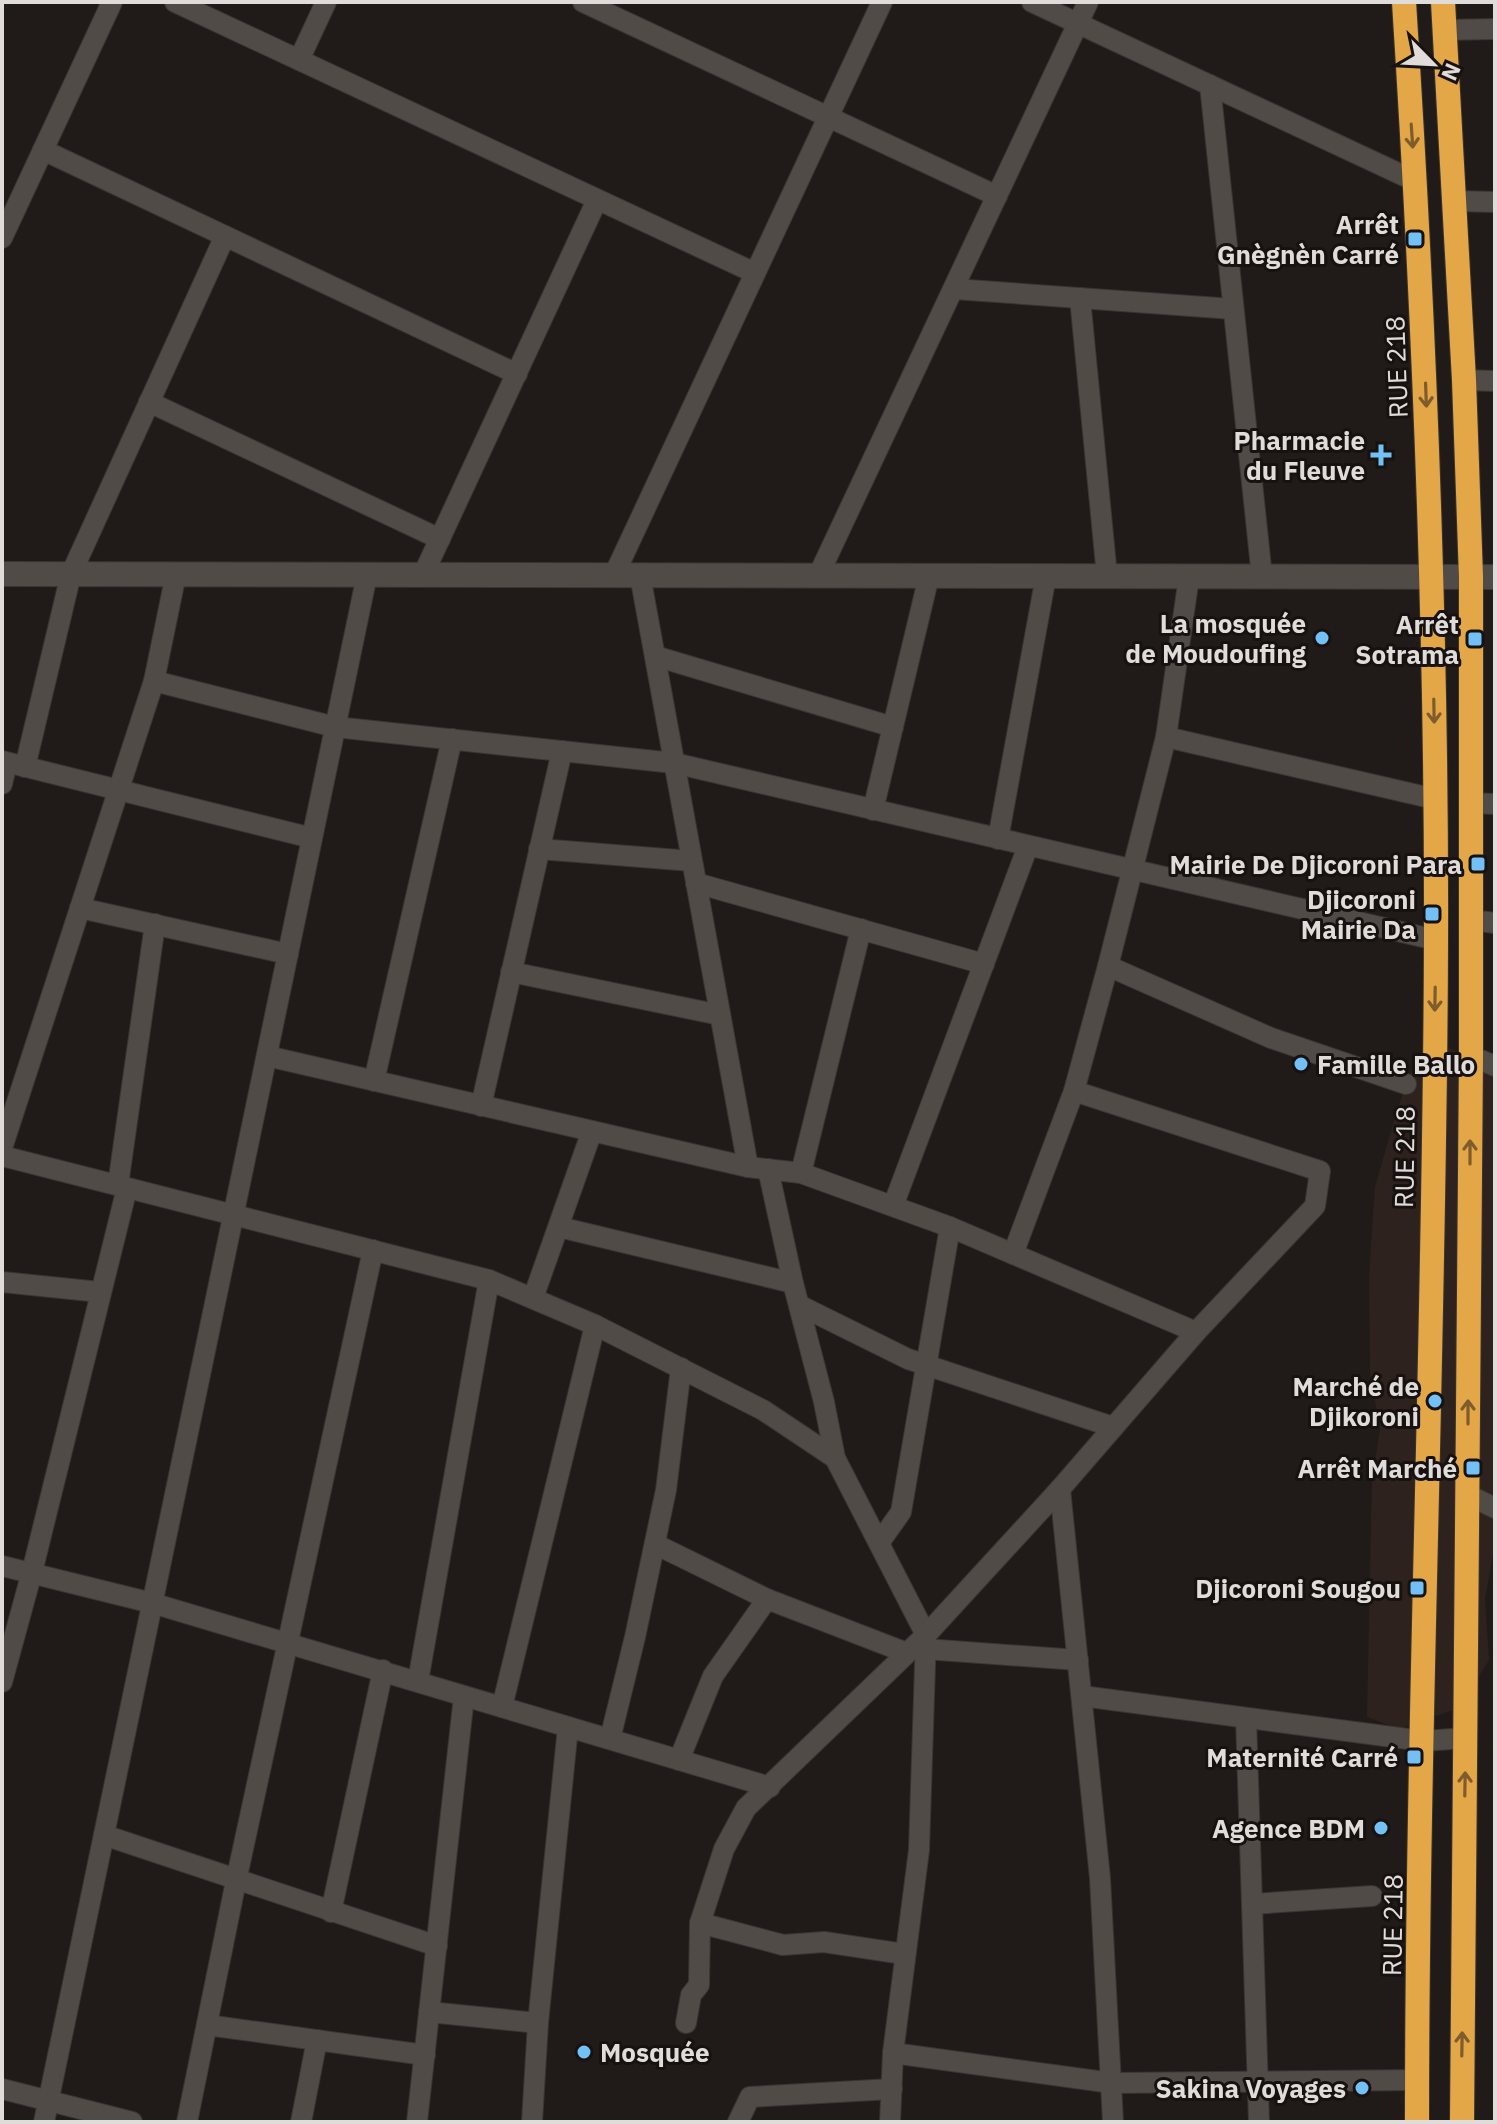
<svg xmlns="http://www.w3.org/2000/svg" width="1497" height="2124" viewBox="0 0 1497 2124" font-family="'IBM Plex Sans',sans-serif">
	<rect width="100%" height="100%" fill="#201b18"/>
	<path fill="#2d221d" d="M1446 1047 1495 1067V1543L1485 1599 1489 1660 1459 1708 1399 1729 1367 1717 1372 1479 1380 1430 1370 1372 1369 1277 1375 1187 1398 1107 1417 1056Z"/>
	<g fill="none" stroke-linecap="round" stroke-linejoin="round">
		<defs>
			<g id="street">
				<path d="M175 2 755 273"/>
				<path d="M583 2 997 196"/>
				<path d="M1032 2 1415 181"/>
				<path d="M1445 30 1495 29"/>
				<path d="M299 60 326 2"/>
				<path d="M1210 85 1262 577"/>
				<path d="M43 150 517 374"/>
				<path d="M1455 201 1495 202"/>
				<path d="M2 238 112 2"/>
				<path d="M954 289 1233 309"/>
				<path d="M1080 298 1107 576"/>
				<path d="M1464 380 1495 381"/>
				<path d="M149 402 440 539"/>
				<path d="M423 575 597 200"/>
				<path d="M614 575 882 2"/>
				<path d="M640 575 748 1167"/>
				<path d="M818 576 1088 2"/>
				<path d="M655 656 893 727"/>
				<path d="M154 681 335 727 674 763 1436 940"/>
				<path d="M1166 737 1435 799"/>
				<path d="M2 761 312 838"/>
				<path d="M25 767 71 574 225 236"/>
				<path d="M2 784 7 763"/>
				<path d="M1472 803 1495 804"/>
				<path d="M873 810 929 576"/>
				<path d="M998 839 1046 576"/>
				<path d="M539 849 692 861"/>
				<path d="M696 883 984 964"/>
				<path d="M80 908 288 954"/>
				<path d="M1471 920 1495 923"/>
				<path d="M1108 966 1271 1038 1406 1084"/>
				<path d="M511 972 720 1015"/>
				<path d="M267 1056 748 1167 801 1173 950 1227 1196 1332"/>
				<path d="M1471 1056 1495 1066"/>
				<path d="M374 1081 452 739"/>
				<path d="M481 1106 562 751"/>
				<path d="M2 1148 154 681 176 574"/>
				<path d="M2 1156 489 1280 595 1325 763 1410 835 1458"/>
				<path d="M768 1169 793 1283 824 1402 835 1458 926 1635 919 1850 893 2053 890 2122"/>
				<path d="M801 1173 861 929"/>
				<path d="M118 1185 155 924"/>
				<path d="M893 1206 1028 846"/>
				<path d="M559 1227 793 1283"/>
				<path d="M1013 1254 1074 1091 1108 966 1166 737 1189 577"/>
				<path d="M2 1282 100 1292"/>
				<path d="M533 1298 592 1131"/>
				<path d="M799 1305 908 1359 1113 1427"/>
				<path d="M1060 1489 1100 1878 1113 2122"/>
				<path d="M1468 1495 1495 1508"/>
				<path d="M879 1543 901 1512 950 1227"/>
				<path d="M655 1544 767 1599 907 1653"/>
				<path d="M2 1566 152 1603 770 1787"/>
				<path d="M925 1649 1078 1660"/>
				<path d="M418 1681 489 1280"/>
				<path d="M2 1682 32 1572 127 1188"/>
				<path d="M1082 1696 1423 1741 1466 1738"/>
				<path d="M502 1707 595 1325"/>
				<path d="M1246 1718 1259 2122"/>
				<path d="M610 1739 635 1637 666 1490 681 1368"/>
				<path d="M679 1760 713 1676 767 1599"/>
				<path d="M104 1835 437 1946"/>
				<path d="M1252 1904 1372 1896"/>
				<path d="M331 1912 383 1670"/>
				<path d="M700 1923 783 1945 824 1942 904 1954"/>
				<path d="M429 2012 538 2023"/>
				<path d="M686 2023 691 1995 699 1985 700 1923 724 1849 746 1808 926 1635 1060 1489 1196 1332 1315 1206 1320 1171 1074 1091"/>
				<path d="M207 2025 425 2055"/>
				<path d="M893 2053 1112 2083 1417 2080"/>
				<path d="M2 2089 132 2122"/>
				<path d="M44 2122 367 575"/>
				<path d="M187 2122 236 1881 373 1250"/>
				<path d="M301 2122 317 2040"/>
				<path d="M417 2122 464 1696"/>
				<path d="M532 2122 538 2023 568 1727"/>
				<path d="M738 2122 750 2097 892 2089"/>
			</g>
			<path id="secondary" d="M2 574 1495 577"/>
			<g id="highway">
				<path d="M1404 2C1424 314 1437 626 1436 939 1435 1333 1417 1728 1417 2122"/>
				<path d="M1443 2 1464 380 1471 577V1056L1462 2122"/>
			</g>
		</defs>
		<use href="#street" stroke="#393533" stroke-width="22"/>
		<use href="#secondary" stroke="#393533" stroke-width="26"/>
		<use href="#highway" stroke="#393533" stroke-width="26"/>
		<use href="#street" stroke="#514b48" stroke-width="20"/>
		<use href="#secondary" stroke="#514b48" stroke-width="24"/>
		<use href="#highway" stroke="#e4a748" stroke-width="24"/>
	</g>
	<defs><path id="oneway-shaft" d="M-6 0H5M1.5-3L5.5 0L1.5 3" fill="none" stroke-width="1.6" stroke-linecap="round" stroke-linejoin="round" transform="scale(2)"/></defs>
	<g stroke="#7e5c2c">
		<use href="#oneway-shaft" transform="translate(1412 136) rotate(86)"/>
		<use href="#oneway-shaft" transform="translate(1426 395) rotate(88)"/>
		<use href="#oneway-shaft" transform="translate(1434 711) rotate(89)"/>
		<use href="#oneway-shaft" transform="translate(1435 999) rotate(91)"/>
		<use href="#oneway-shaft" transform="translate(1470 1152) rotate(-90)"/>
		<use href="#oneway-shaft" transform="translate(1468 1412) rotate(-90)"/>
		<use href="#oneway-shaft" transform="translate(1465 1784) rotate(-89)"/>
		<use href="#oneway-shaft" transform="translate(1462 2044) rotate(-89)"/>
	</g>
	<g fill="#73c0f6" stroke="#17120f" stroke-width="3">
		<rect x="1407" y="231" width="16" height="16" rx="4"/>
		<path d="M1377 443h8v8h8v8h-8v8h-8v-8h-8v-8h8z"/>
		<circle cx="1322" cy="638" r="8"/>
		<rect x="1467" y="631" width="16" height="16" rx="4"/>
		<rect x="1470" y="856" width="16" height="16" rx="4"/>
		<rect x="1424" y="906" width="16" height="16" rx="4"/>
		<circle cx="1301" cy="1064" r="8"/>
		<circle cx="1435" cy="1401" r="8"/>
		<rect x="1465" y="1460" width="16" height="16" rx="4"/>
		<rect x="1409" y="1580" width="16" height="16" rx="4"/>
		<rect x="1406" y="1749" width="16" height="16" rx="4"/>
		<circle cx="1381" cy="1828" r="8"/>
		<circle cx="584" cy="2052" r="8"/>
		<circle cx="1362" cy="2088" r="8"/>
	</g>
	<g text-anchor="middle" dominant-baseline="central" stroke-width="6" stroke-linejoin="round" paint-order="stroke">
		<g font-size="26" font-weight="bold" fill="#e0dcda" stroke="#17120f" text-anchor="end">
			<text x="1399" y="224">Arrêt<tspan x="1399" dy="30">Gnègnèn Carré</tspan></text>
			<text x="1365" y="440">Pharmacie<tspan x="1365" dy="30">du Fleuve</tspan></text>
			<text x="1306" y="623">La mosquée<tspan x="1306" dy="30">de Moudoufing</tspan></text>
			<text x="1459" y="624">Arrêt<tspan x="1459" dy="30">Sotrama</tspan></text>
			<text x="1462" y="864">Mairie De Djicoroni Para</text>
			<text x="1416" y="899">Djicoroni<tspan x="1416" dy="30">Mairie Da</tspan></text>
			<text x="1317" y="1064" text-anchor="start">Famille Ballo</text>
			<text x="1419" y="1386">Marché de<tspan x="1419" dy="30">Djikoroni</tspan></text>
			<text x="1457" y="1468">Arrêt Marché</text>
			<text x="1401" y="1588">Djicoroni Sougou</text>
			<text x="1398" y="1757">Maternité Carré</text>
			<text x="1365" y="1828">Agence BDM</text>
			<text x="600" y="2052" text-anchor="start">Mosquée</text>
			<text x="1346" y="2088">Sakina Voyages</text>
		</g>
		<g font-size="26" fill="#e0dcda" stroke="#17120f">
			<text transform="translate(1396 367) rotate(-92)">RUE 218</text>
			<text transform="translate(1404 1157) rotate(-89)">RUE 218</text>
			<text transform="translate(1392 1925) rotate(-89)">RUE 218</text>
		</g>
	</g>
	<rect width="1497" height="2124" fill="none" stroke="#e0dcda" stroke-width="8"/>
	<g transform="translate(1433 64) rotate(114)" stroke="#17120f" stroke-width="6" paint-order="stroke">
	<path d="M0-6L14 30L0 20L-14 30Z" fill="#e0dcda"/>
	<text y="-12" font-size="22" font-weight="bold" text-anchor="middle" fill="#e0dcda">N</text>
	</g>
</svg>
